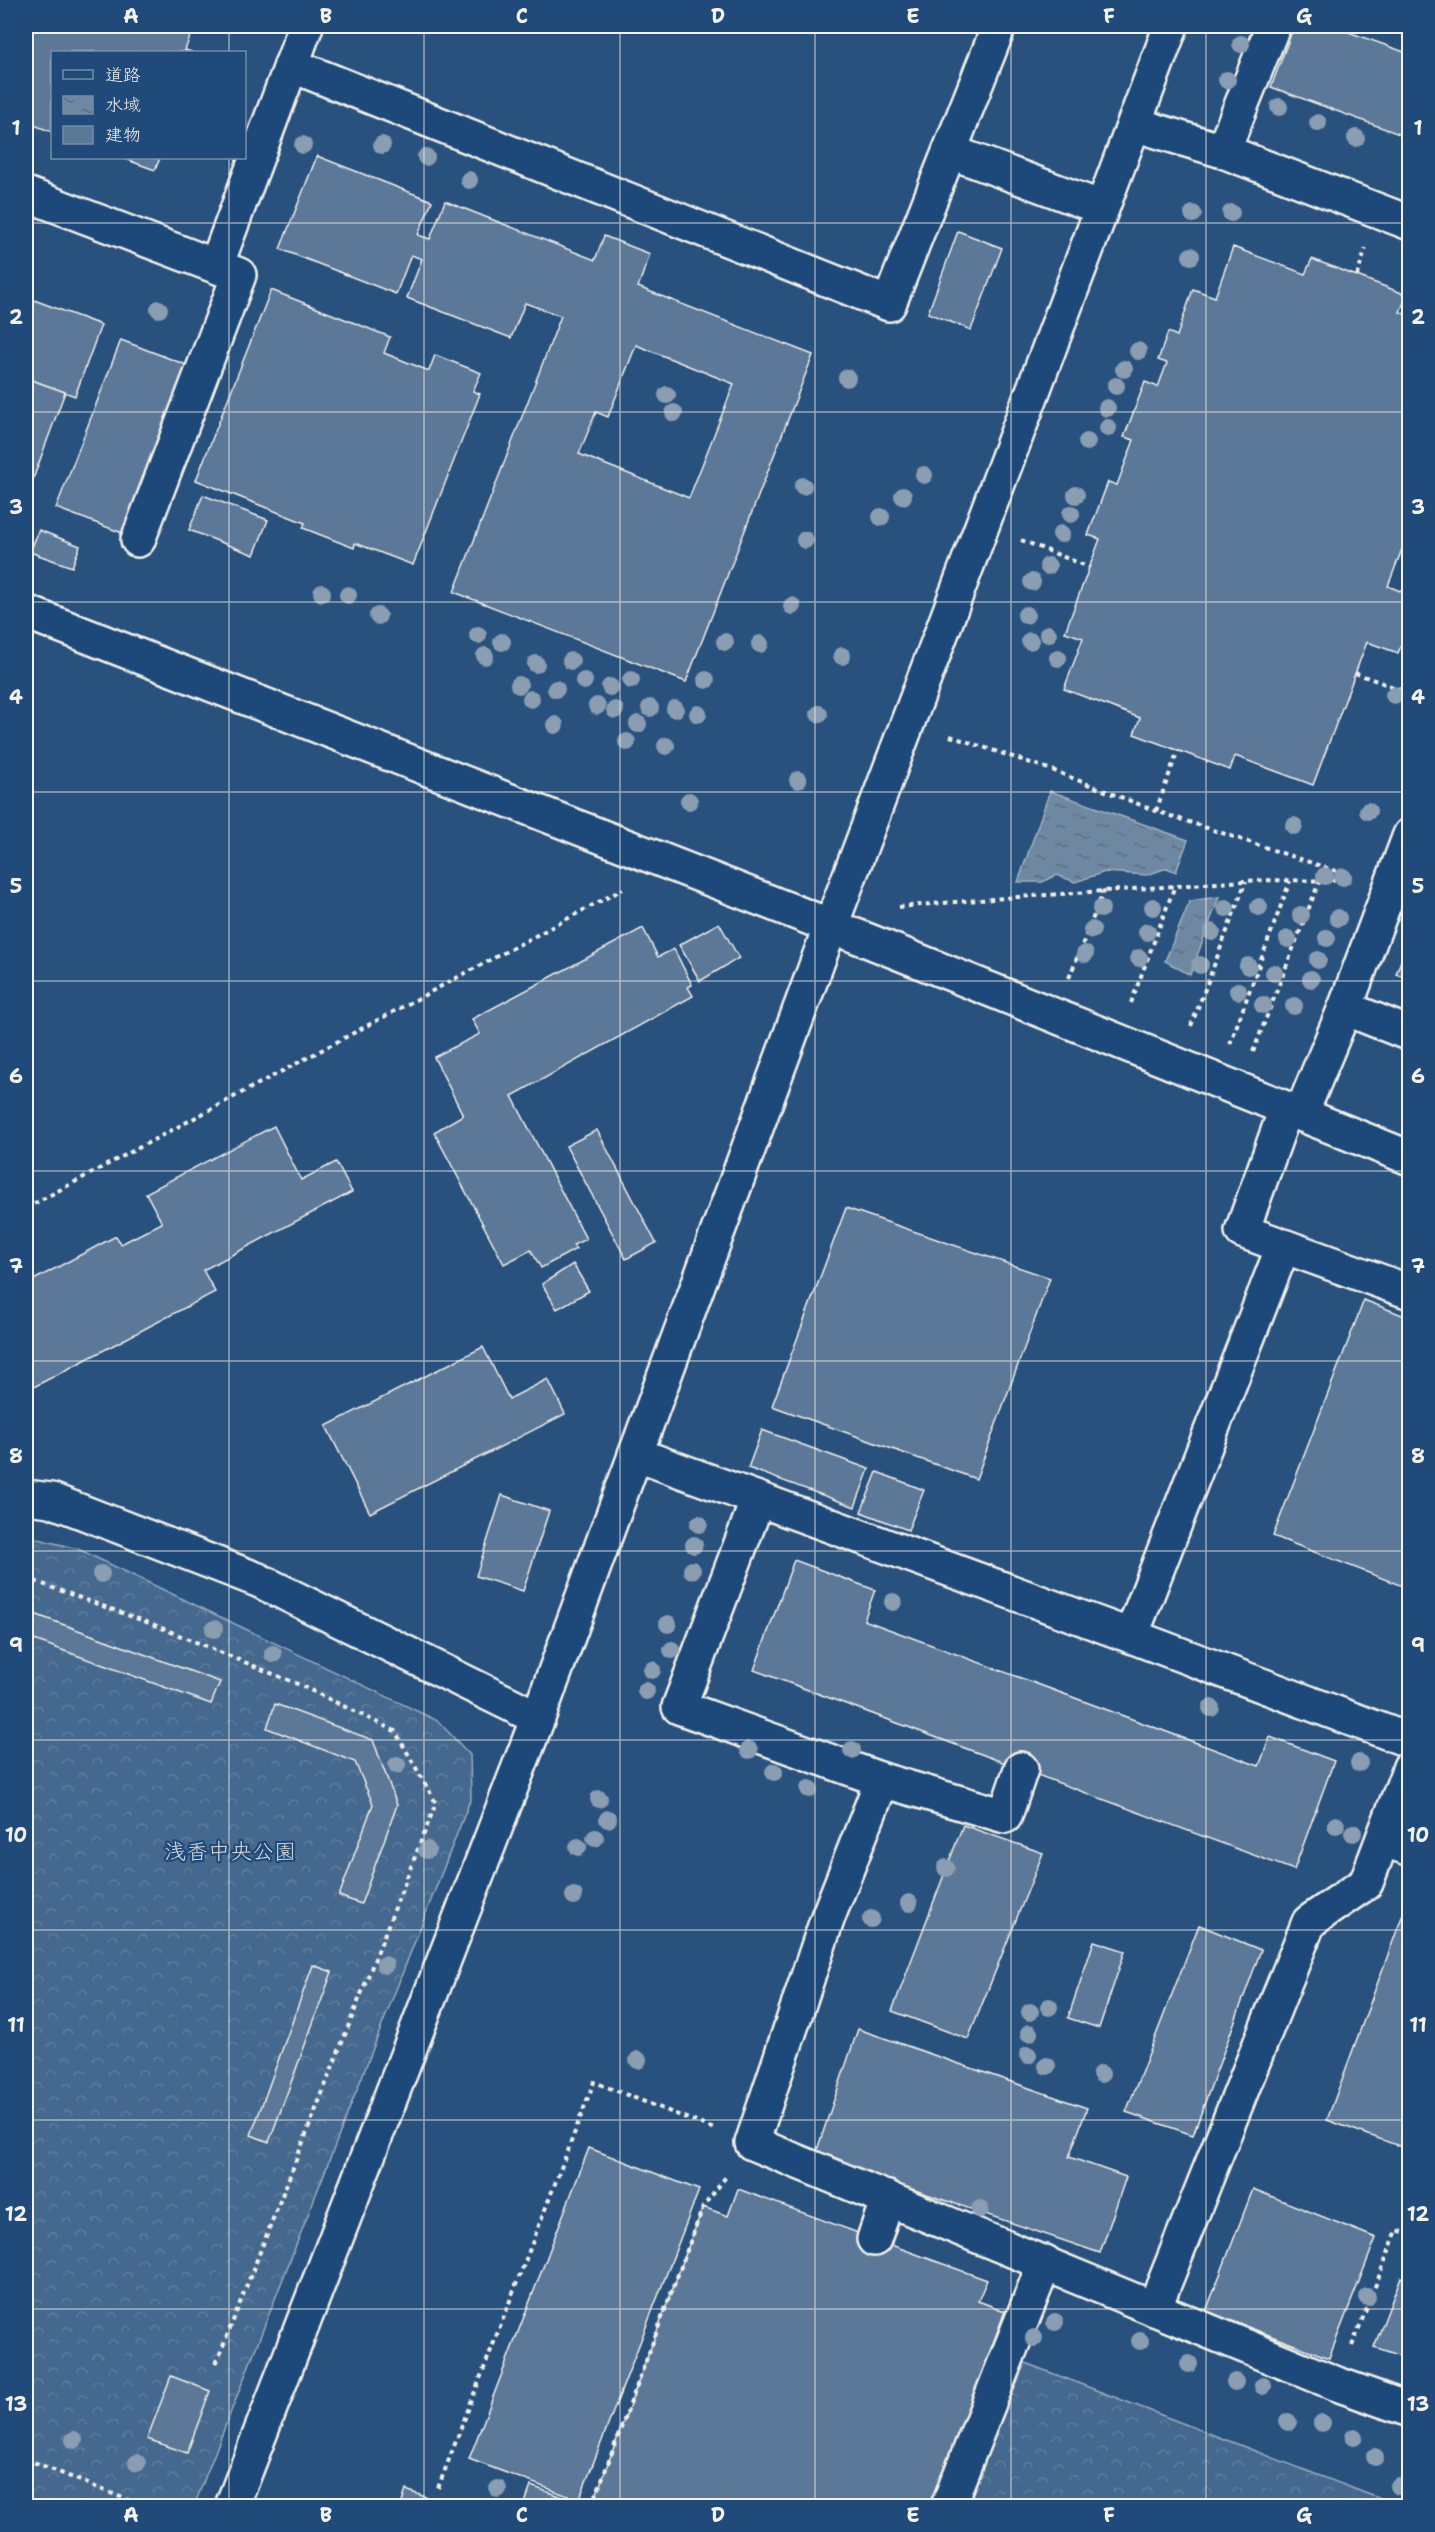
<svg xmlns="http://www.w3.org/2000/svg" width="1435" height="2532" viewBox="0 0 1435 2532" font-family="'Shantell Sans','Klee One',sans-serif">
	<defs>
		<pattern id="forest-crowns" width="20" height="18" patternUnits="userSpaceOnUse" patternTransform="scale(1.5)"><rect width="20" height="18" fill="#45688e"/><path d="M2 6a3 3 0 1 1 6 0M12 15a3 3 0 1 1 6 0" fill="none" stroke="#607e9e"/></pattern>
		<pattern id="water-ripples" width="26" height="14" patternUnits="userSpaceOnUse" patternTransform="scale(1.5)"><rect width="26" height="14" fill="#6e88a2"/><path d="M2 4q2-2 4 0t4 0M15 11q2-2 4 0t4 0" fill="none" stroke="#5f6e7d"/></pattern>
	</defs>
	<rect width="100%" height="100%" fill="#28517e"/>
	<filter id="ink" filterUnits="userSpaceOnUse"><feTurbulence type="fractalNoise" baseFrequency=".0167" numOctaves="2"/><feDisplacementMap in="SourceGraphic" scale="12" xChannelSelector="R" yChannelSelector="G"/><feConvolveMatrix kernelMatrix="1 2 1 2 8 2 1 2 1" color-interpolation-filters="sRGB"/></filter>
	<g filter="url(#ink)">
		<g fill="url(#forest-crowns)" stroke="#9cacbb" stroke-width="1.5">
			<path d="M26 1536 78 1549 438 1721 470 1755 471 1798 194 2506H26Z"/>
			<path d="M1020 2361 1399 2506H964Z"/>
		</g>
		<g fill="url(#water-ripples)" stroke="#a4b2be" stroke-width="1.5">
			<path d="M1050 791 1188 840 1176 872 1167 868 1147 875 1105 872 1075 882 1057 875 1042 882H1018Z"/>
			<path d="M1219 897 1190 975 1165 961 1190 901Z"/>
		</g>
		<g fill="#5b7899" stroke="#f4f1e8" stroke-width="1.5" fill-rule="evenodd">
			<path d="M26 26H194L185 50 192 52H52V132L26 122Z"/>
			<path d="M1294 26H1332L1410 54V138L1271 87Z"/>
			<path d="M317 156 432 201 418 235 430 239 445 201 595 260 604 236 650 254 638 287 813 355 686 682 454 592 561 316 525 303 511 338 407 298 422 259 411 255 396 294 280 249ZM636 345 734 384 689 498 579 454 596 412 608 417Z"/>
			<path d="M122 158H160L155 170Z"/>
			<path d="M958 231 1002 248 971 330 928 313Z"/>
			<path d="M1233 247 1305 274 1312 259 1407 295 1400 312 1410 316V546L1404 544 1388 586 1410 595V622L1398 653 1367 642 1313 785 1235 756 1230 770 1134 734 1140 718 1064 689 1083 638 1065 632 1100 539 1088 535 1108 482 1117 485 1134 440 1124 437 1145 382 1158 387 1167 363 1158 360 1168 332 1177 336 1193 289 1215 297Z"/>
			<path d="M271 290 390 337 384 353 429 371 435 355 481 373 473 391 480 394 413 565 355 543 354 548 303 528 305 523 196 480Z"/>
			<path d="M26 297 101 325 75 396 26 378Z"/>
			<path d="M121 340 189 366 125 534 56 508Z"/>
			<path d="M26 378 65 392 26 498Z"/>
			<path d="M203 495 268 520 254 555 189 530Z"/>
			<path d="M39 530 80 546 72 567 30 552Z"/>
			<path d="M719 923 739 958 700 981 679 945Z"/>
			<path d="M643 928 658 957 674 949 692 985 688 987 693 996 512 1096 586 1239 573 1245 576 1249 541 1268 531 1250 504 1264 434 1132 463 1115 434 1057 480 1034 472 1019Z"/>
			<path d="M1410 937V979L1396 974Z"/>
			<path d="M274 1126 301 1180 336 1162 352 1192 203 1270 215 1292 26 1391V1284L116 1236 121 1244 162 1223 146 1193Z"/>
			<path d="M597 1130 656 1243 626 1259 566 1146Z"/>
			<path d="M846 1208 1050 1278 976 1479 772 1406Z"/>
			<path d="M573 1264 589 1291 557 1309 542 1284Z"/>
			<path d="M1364 1300 1410 1318V1589L1273 1536Z"/>
			<path d="M483 1347 509 1399 548 1379 565 1414 370 1513 326 1426Z"/>
			<path d="M762 1430 869 1469 855 1507 748 1468Z"/>
			<path d="M877 1472 924 1490 908 1530 861 1512Z"/>
			<path d="M502 1495 549 1511 523 1591 476 1576Z"/>
			<path d="M794 1560 875 1590 864 1620 1259 1766 1270 1737 1334 1761 1294 1870 754 1670Z"/>
			<path d="M29 1612 220 1682 211 1704 26 1637Z"/>
			<path d="M275 1704 373 1740 397 1805 361 1904 339 1896 373 1804 355 1762 267 1728Z"/>
			<path d="M963 1825 1043 1853 968 2039 892 2011Z"/>
			<path d="M1406 1906 1410 1908V2150L1327 2120Z"/>
			<path d="M1199 1925 1261 1950 1193 2135 1126 2112Z"/>
			<path d="M1094 1941 1125 1951 1099 2028 1068 2018Z"/>
			<path d="M313 1965 332 1972 269 2142 251 2135Z"/>
			<path d="M858 2029 1087 2108 1069 2157 1126 2177 1100 2253 815 2156Z"/>
			<path d="M589 2148 699 2190 579 2500 469 2459Z"/>
			<path d="M738 2189 987 2280 978 2301 1005 2311 933 2506H609L594 2501 703 2207 728 2216Z"/>
			<path d="M1253 2189 1376 2238 1329 2358 1206 2311Z"/>
			<path d="M1401 2277 1410 2280V2359L1374 2347Z"/>
			<path d="M171 2376 210 2391 187 2453 147 2439Z"/>
			<path d="M531 2486 587 2506H524Z"/>
			<path d="M406 2490 450 2506H401Z"/>
		</g>
		<g fill="none" stroke-linecap="round" stroke-linejoin="round">
			<defs>
				<g id="minor">
					<path d="M291 65 889 304 999 26"/>
					<path d="M1134 124 1223 151 1410 223"/>
					<path d="M1223 151 1273 26"/>
					<path d="M951 152 1102 208"/>
					<path d="M26 194 239 275 138 540"/>
					<path d="M216 266 306 26"/>
					<path d="M26 612 869 941 1410 1158"/>
					<path d="M1345 1008 1410 1034"/>
					<path d="M1286 1109 1242 1231 1410 1292"/>
					<path d="M1301 1114 1345 1008 1410 835"/>
					<path d="M1283 1247 1131 1636 1410 1741"/>
					<path d="M635 1454 758 1499"/>
					<path d="M26 1497 51 1500 258 1580 538 1718"/>
					<path d="M1131 1636 758 1499 679 1707 882 1780 828 1917 752 2143 1337 2384 1410 2410"/>
					<path d="M882 1780 1005 1816 1021 1769"/>
					<path d="M1383 1839 1410 1849"/>
					<path d="M874 2239 888 2198"/>
					<path d="M1154 2309 1309 1922 1366 1883 1410 1767"/>
					<path d="M232 2506 538 1718 830 928 1171 26"/>
					<path d="M948 2506 1045 2262"/>
				</g>
			</defs>
			<use href="#minor" stroke="#f4f1e8" stroke-width="38"/>
			<g stroke="#f4f1e8" stroke-width="4" stroke-dasharray="4.5 4.5" stroke-linecap="butt">
				<path d="M1357 276 1366 248"/>
				<path d="M1021 540 1089 567"/>
				<path d="M1355 673 1410 693"/>
				<path d="M950 736 1052 770 1156 811 1351 876"/>
				<path d="M1156 811 1178 750"/>
				<path d="M899 907C1014 896 1129 890 1244 881 1279 879 1314 882 1349 879"/>
				<path d="M1069 978 1104 890"/>
				<path d="M1131 1003 1174 888"/>
				<path d="M1191 1026 1246 881"/>
				<path d="M1230 1044 1290 881"/>
				<path d="M1253 1052 1319 882"/>
				<path d="M26 1208 623 889"/>
				<path d="M26 1578 152 1624 300 1685 395 1731 436 1803 216 2364"/>
				<path d="M1352 2346 1397 2230 1410 2234"/>
				<path d="M26 2459 143 2506"/>
				<path d="M438 2488 594 2082 714 2129"/>
				<path d="M607 2506 594 2501 703 2207 728 2174"/>
			</g>
			<use href="#minor" stroke="#1f4a7a" stroke-width="33"/>
		</g>
		<g fill="#8a9db1">
			<circle cx="1241" cy="44" r="9"/>
			<circle cx="1227" cy="80" r="9"/>
			<circle cx="1279" cy="107" r="9"/>
			<circle cx="1318" cy="123" r="9"/>
			<circle cx="1356" cy="138" r="9"/>
			<circle cx="303" cy="145" r="9"/>
			<circle cx="382" cy="145" r="9"/>
			<circle cx="426" cy="157" r="9"/>
			<circle cx="469" cy="180" r="9"/>
			<circle cx="1231" cy="213" r="9"/>
			<circle cx="1193" cy="214" r="9"/>
			<circle cx="1191" cy="256" r="9"/>
			<circle cx="159" cy="309" r="9"/>
			<circle cx="1138" cy="351" r="9"/>
			<circle cx="1124" cy="369" r="9"/>
			<circle cx="847" cy="378" r="9"/>
			<circle cx="1116" cy="386" r="9"/>
			<circle cx="667" cy="395" r="9"/>
			<circle cx="1107" cy="408" r="9"/>
			<circle cx="674" cy="413" r="9"/>
			<circle cx="1108" cy="428" r="9"/>
			<circle cx="1087" cy="442" r="9"/>
			<circle cx="924" cy="475" r="9"/>
			<circle cx="803" cy="486" r="9"/>
			<circle cx="1076" cy="495" r="9"/>
			<circle cx="903" cy="496" r="9"/>
			<circle cx="1071" cy="514" r="9"/>
			<circle cx="881" cy="517" r="9"/>
			<circle cx="1061" cy="534" r="9"/>
			<circle cx="805" cy="540" r="9"/>
			<circle cx="1048" cy="566" r="9"/>
			<circle cx="1032" cy="582" r="9"/>
			<circle cx="322" cy="593" r="9"/>
			<circle cx="348" cy="595" r="9"/>
			<circle cx="792" cy="606" r="9"/>
			<circle cx="1026" cy="615" r="9"/>
			<circle cx="378" cy="616" r="9"/>
			<circle cx="1048" cy="634" r="9"/>
			<circle cx="478" cy="635" r="9"/>
			<circle cx="1030" cy="641" r="9"/>
			<circle cx="502" cy="642" r="9"/>
			<circle cx="725" cy="642" r="9"/>
			<circle cx="760" cy="644" r="9"/>
			<circle cx="485" cy="656" r="9"/>
			<circle cx="842" cy="656" r="9"/>
			<circle cx="1058" cy="658" r="9"/>
			<circle cx="571" cy="661" r="9"/>
			<circle cx="536" cy="664" r="9"/>
			<circle cx="631" cy="680" r="9"/>
			<circle cx="706" cy="680" r="9"/>
			<circle cx="584" cy="681" r="9"/>
			<circle cx="519" cy="685" r="9"/>
			<circle cx="610" cy="687" r="9"/>
			<circle cx="556" cy="689" r="9"/>
			<circle cx="1394" cy="695" r="9"/>
			<circle cx="531" cy="699" r="9"/>
			<circle cx="597" cy="706" r="9"/>
			<circle cx="650" cy="708" r="9"/>
			<circle cx="675" cy="709" r="9"/>
			<circle cx="615" cy="710" r="9"/>
			<circle cx="698" cy="714" r="9"/>
			<circle cx="819" cy="714" r="9"/>
			<circle cx="638" cy="724" r="9"/>
			<circle cx="555" cy="725" r="9"/>
			<circle cx="627" cy="742" r="9"/>
			<circle cx="666" cy="746" r="9"/>
			<circle cx="798" cy="780" r="9"/>
			<circle cx="689" cy="801" r="9"/>
			<circle cx="1368" cy="811" r="9"/>
			<circle cx="1294" cy="826" r="9"/>
			<circle cx="1325" cy="876" r="9"/>
			<circle cx="1343" cy="877" r="9"/>
			<circle cx="1153" cy="907" r="9"/>
			<circle cx="1259" cy="907" r="9"/>
			<circle cx="1226" cy="908" r="9"/>
			<circle cx="1101" cy="909" r="9"/>
			<circle cx="1301" cy="915" r="9"/>
			<circle cx="1338" cy="918" r="9"/>
			<circle cx="1092" cy="930" r="9"/>
			<circle cx="1147" cy="932" r="9"/>
			<circle cx="1212" cy="932" r="9"/>
			<circle cx="1327" cy="938" r="9"/>
			<circle cx="1288" cy="939" r="9"/>
			<circle cx="1085" cy="954" r="9"/>
			<circle cx="1139" cy="958" r="9"/>
			<circle cx="1318" cy="960" r="9"/>
			<circle cx="1200" cy="965" r="9"/>
			<circle cx="1248" cy="966" r="9"/>
			<circle cx="1274" cy="973" r="9"/>
			<circle cx="1311" cy="979" r="9"/>
			<circle cx="1238" cy="991" r="9"/>
			<circle cx="1263" cy="1005" r="9"/>
			<circle cx="1294" cy="1006" r="9"/>
			<circle cx="699" cy="1524" r="9"/>
			<circle cx="694" cy="1545" r="9"/>
			<circle cx="692" cy="1570" r="9"/>
			<circle cx="101" cy="1574" r="9"/>
			<circle cx="893" cy="1602" r="9"/>
			<circle cx="668" cy="1624" r="9"/>
			<circle cx="214" cy="1629" r="9"/>
			<circle cx="672" cy="1650" r="9"/>
			<circle cx="273" cy="1654" r="9"/>
			<circle cx="652" cy="1670" r="9"/>
			<circle cx="646" cy="1691" r="9"/>
			<circle cx="1211" cy="1708" r="9"/>
			<circle cx="749" cy="1750" r="9"/>
			<circle cx="852" cy="1750" r="9"/>
			<circle cx="1359" cy="1763" r="9"/>
			<circle cx="397" cy="1765" r="9"/>
			<circle cx="774" cy="1772" r="9"/>
			<circle cx="809" cy="1789" r="9"/>
			<circle cx="599" cy="1799" r="9"/>
			<circle cx="608" cy="1819" r="9"/>
			<circle cx="1336" cy="1825" r="9"/>
			<circle cx="1353" cy="1833" r="9"/>
			<circle cx="595" cy="1838" r="9"/>
			<circle cx="578" cy="1847" r="9"/>
			<circle cx="427" cy="1850" r="9"/>
			<circle cx="946" cy="1868" r="9"/>
			<circle cx="574" cy="1896" r="9"/>
			<circle cx="909" cy="1903" r="9"/>
			<circle cx="871" cy="1919" r="9"/>
			<circle cx="385" cy="1965" r="9"/>
			<circle cx="1049" cy="2007" r="9"/>
			<circle cx="1030" cy="2012" r="9"/>
			<circle cx="1029" cy="2033" r="9"/>
			<circle cx="1028" cy="2055" r="9"/>
			<circle cx="638" cy="2060" r="9"/>
			<circle cx="1047" cy="2066" r="9"/>
			<circle cx="1101" cy="2074" r="9"/>
			<circle cx="980" cy="2209" r="9"/>
			<circle cx="1367" cy="2297" r="9"/>
			<circle cx="1055" cy="2322" r="9"/>
			<circle cx="1034" cy="2338" r="9"/>
			<circle cx="1140" cy="2341" r="9"/>
			<circle cx="1189" cy="2364" r="9"/>
			<circle cx="1235" cy="2382" r="9"/>
			<circle cx="1263" cy="2386" r="9"/>
			<circle cx="1288" cy="2422" r="9"/>
			<circle cx="1322" cy="2423" r="9"/>
			<circle cx="1354" cy="2437" r="9"/>
			<circle cx="74" cy="2440" r="9"/>
			<circle cx="1375" cy="2457" r="9"/>
			<circle cx="137" cy="2463" r="9"/>
			<circle cx="1399" cy="2486" r="9"/>
			<circle cx="498" cy="2489" r="9"/>
		</g>
	</g>
	<path fill="none" stroke="#f4f1e8" stroke-width="1.5" stroke-opacity="0.55" d="M229 26V52M424 26V2506M620 26V2506M815 26V2506M1011 26V2506M1206 26V2506M229 158V2506M26 223H1410M26 412H1410M26 602H1410M26 792H1410M26 981H1410M26 1171H1410M26 1361H1410M26 1551H1410M26 1740H1410M26 1930H1410M26 2120H1410M26 2309H1410"/>
	<g text-anchor="middle" dominant-baseline="central" stroke-width="4.5" stroke-linejoin="round" paint-order="stroke">
		<g font-size="22" fill="#dadcda" stroke="#1f4a7a">
			<text x="230" y="1851">浅香中央公園</text>
		</g>
	</g>
	<rect width="1435" height="2532" fill="none" stroke="#1f4a7a" stroke-width="66"/>
	<rect x="51" y="51" width="195" height="108" fill="#1f4a7a" stroke="#748da6" stroke-width="1.5"/>
	<rect x="63" y="70" width="30" height="9" fill="#1f4a7a" stroke="#748da6" stroke-width="1.5"/>
	<text x="105" y="81" font-size="18" fill="#f4f1e8">道路</text>
	<rect x="63" y="96" width="30" height="18" fill="url(#water-ripples)" stroke="#748da6" stroke-width="1.5"/>
	<text x="105" y="111" font-size="18" fill="#f4f1e8">水域</text>
	<rect x="63" y="126" width="30" height="18" fill="#5b7899" stroke="#748da6" stroke-width="1.5"/>
	<text x="105" y="141" font-size="18" fill="#f4f1e8">建物</text>
	<rect x="33" y="33" width="1369" height="2466" fill="none" stroke="#f4f1e8" stroke-width="2"/>
	<g font-size="20" text-anchor="middle" font-weight="bold" fill="#f4f1e8">
		<text x="131" y="23">A</text>
		<text x="326" y="23">B</text>
		<text x="522" y="23">C</text>
		<text x="718" y="23">D</text>
		<text x="913" y="23">E</text>
		<text x="1109" y="23">F</text>
		<text x="1304" y="23">G</text>
		<text x="16" y="135">1</text>
		<text x="1418" y="135">1</text>
		<text x="16" y="324">2</text>
		<text x="1418" y="324">2</text>
		<text x="16" y="514">3</text>
		<text x="1418" y="514">3</text>
		<text x="16" y="704">4</text>
		<text x="1418" y="704">4</text>
		<text x="16" y="893">5</text>
		<text x="1418" y="893">5</text>
		<text x="16" y="1083">6</text>
		<text x="1418" y="1083">6</text>
		<text x="16" y="1273">7</text>
		<text x="1418" y="1273">7</text>
		<text x="16" y="1463">8</text>
		<text x="1418" y="1463">8</text>
		<text x="16" y="1652">9</text>
		<text x="1418" y="1652">9</text>
		<text x="16" y="1842">10</text>
		<text x="1418" y="1842">10</text>
		<text x="16" y="2032">11</text>
		<text x="1418" y="2032">11</text>
		<text x="16" y="2221">12</text>
		<text x="1418" y="2221">12</text>
		<text x="16" y="2411">13</text>
		<text x="1418" y="2411">13</text>
		<text x="131" y="2522">A</text>
		<text x="326" y="2522">B</text>
		<text x="522" y="2522">C</text>
		<text x="718" y="2522">D</text>
		<text x="913" y="2522">E</text>
		<text x="1109" y="2522">F</text>
		<text x="1304" y="2522">G</text>
	</g>
</svg>
